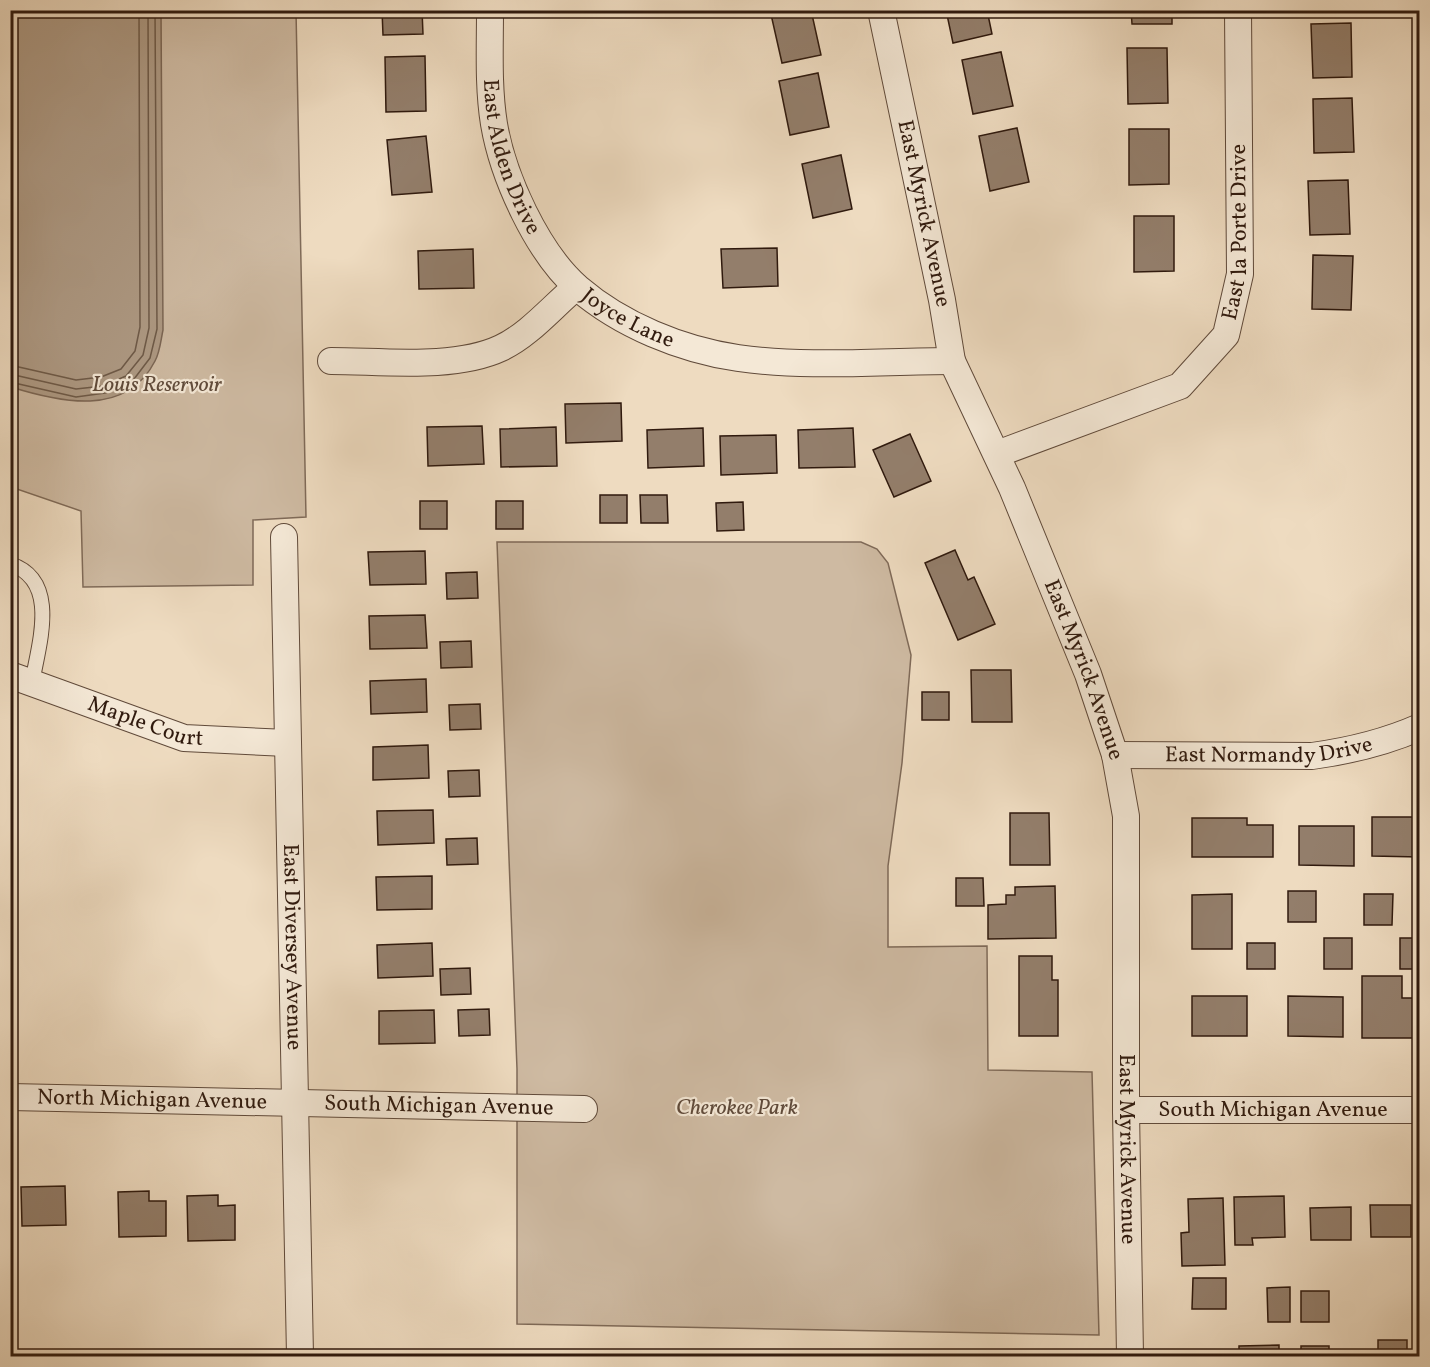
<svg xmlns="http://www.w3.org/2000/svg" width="1430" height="1367" viewBox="0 0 1430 1367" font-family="Vollkorn,serif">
	<rect width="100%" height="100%" fill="#eedbc0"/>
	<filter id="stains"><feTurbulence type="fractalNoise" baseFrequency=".00333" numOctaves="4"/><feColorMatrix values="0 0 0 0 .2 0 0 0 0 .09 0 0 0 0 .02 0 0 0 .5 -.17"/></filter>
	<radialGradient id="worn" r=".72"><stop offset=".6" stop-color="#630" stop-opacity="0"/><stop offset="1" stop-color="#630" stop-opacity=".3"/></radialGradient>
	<g fill="#cebaa2" stroke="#7f6a58" stroke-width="1.5">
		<path d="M11 11H296L306 517 253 520V585L83 587 81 511 11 487Z"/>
		<path d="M497 542H861L877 549 888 563 911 655 902 763 888 866V947L987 946 988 1070 1092 1072 1099 1335 517 1324V1069Z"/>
	</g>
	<path fill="#ad9983" stroke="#7b6654" stroke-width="1.5" d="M10 11H161L163 330C161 339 160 352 155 361 126 418 59 402 11 387Z"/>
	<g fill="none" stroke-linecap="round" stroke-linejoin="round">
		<g stroke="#6e5a48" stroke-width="1.5">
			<path d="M10 365 76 380 101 377 121 369 135 351 140 327 139 10"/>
			<path d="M10 374 76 389 103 386 126 376 143 355 149 328 148 10"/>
			<path d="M10 382 76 397 105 393 131 383 150 358 157 329 155 10"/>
		</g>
	</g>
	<g fill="#937e6b" stroke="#301a0e" stroke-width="1.5">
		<path d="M382 10H422L423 34 383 35Z"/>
		<path d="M770 10H811L821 55 782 63Z"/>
		<path d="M946 10H987L992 34 953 43Z"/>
		<path d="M1131 10H1172V24H1132Z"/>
		<path d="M1351 23 1352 77 1313 78 1311 24Z"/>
		<path d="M1127 48H1167L1168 103 1128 104Z"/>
		<path d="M1001 52 1013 106 973 114 962 60Z"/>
		<path d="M425 56 426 111 386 112 385 57Z"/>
		<path d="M818 73 829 127 790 135 779 81Z"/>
		<path d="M1352 98 1354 152 1314 153 1313 99Z"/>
		<path d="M1017 128 1029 182 990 191 979 136Z"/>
		<path d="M1129 129H1169V184L1129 185Z"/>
		<path d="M426 136 432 192 392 195 387 140Z"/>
		<path d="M841 155 852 209 813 218 802 164Z"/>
		<path d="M1348 180 1350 234 1310 235 1308 181Z"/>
		<path d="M1134 216H1174V271L1134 272Z"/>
		<path d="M777 248 778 286 723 288 721 249Z"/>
		<path d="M473 249 474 288 419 289 418 251Z"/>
		<path d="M1313 255 1353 256 1351 310 1312 309Z"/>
		<path d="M621 403 622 441 566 443 565 404Z"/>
		<path d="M482 426 484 464 428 466 427 427Z"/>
		<path d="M556 427 557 466 501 467 500 429Z"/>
		<path d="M703 428 704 466 648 468 647 430Z"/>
		<path d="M853 428 855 467 799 468 798 430Z"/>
		<path d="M910 434 931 481 894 497 873 450Z"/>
		<path d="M776 435 777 473 721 475 720 436Z"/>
		<rect x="600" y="495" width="27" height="28"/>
		<path d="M640 495H667L668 523H641Z"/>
		<rect x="420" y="501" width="27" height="28"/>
		<rect x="496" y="501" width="27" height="28"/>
		<path d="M743 502 744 530 717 531 716 503Z"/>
		<path d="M955 550 968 580 974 577 995 624 958 640 925 563Z"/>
		<path d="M425 551 426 584 370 585 368 552Z"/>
		<path d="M477 572 478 598 447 599 446 573Z"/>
		<path d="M425 615 427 648 370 649 369 616Z"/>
		<path d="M471 641 472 667 441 668 440 642Z"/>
		<path d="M971 670H1011L1012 722H972Z"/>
		<path d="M426 679 427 712 371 714 370 681Z"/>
		<rect x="922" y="692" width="27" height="28"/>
		<path d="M480 704 481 729 450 730 449 705Z"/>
		<path d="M428 745 429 778 373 780V747Z"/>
		<path d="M479 770 480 796 449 797 448 771Z"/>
		<path d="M433 810 434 843 378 845 377 811Z"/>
		<path d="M1010 813H1049L1050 865H1010Z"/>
		<path d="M1372 817H1420V857L1372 856Z"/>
		<path d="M1192 818H1247V825H1273V857H1192Z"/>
		<path d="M1299 826H1354V866L1299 865Z"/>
		<path d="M477 838 478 864 447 865 446 839Z"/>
		<path d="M432 876V909L377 910 376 877Z"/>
		<path d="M956 878H983L984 906H956Z"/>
		<path d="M1055 886 1056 938 988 939V905L1006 904V895H1015V887Z"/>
		<rect x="1288" y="891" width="28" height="31"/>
		<path d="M1232 894V949H1192V895Z"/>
		<path d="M1364 894H1393L1392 925H1364Z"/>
		<rect x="1324" y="938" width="28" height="31"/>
		<rect x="1400" y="938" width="20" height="31"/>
		<path d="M432 943 433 976 378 978 377 945Z"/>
		<rect x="1247" y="943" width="28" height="26"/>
		<path d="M1019 956H1052V980H1058V1036H1019Z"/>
		<path d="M470 968 471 994 441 995 440 969Z"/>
		<path d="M1362 976H1402V998H1419V1038H1362Z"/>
		<rect x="1192" y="996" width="55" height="40"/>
		<path d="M1288 996 1343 997V1037L1288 1036Z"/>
		<path d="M489 1009 490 1035 459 1036 458 1010Z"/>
		<path d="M434 1010 435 1043 379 1044V1011Z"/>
		<path d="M65 1186 66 1225 22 1226 21 1187Z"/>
		<path d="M149 1191V1201H166V1236L119 1237 118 1192Z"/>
		<path d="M218 1195V1206L235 1205V1240L188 1241 187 1196Z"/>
		<path d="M1284 1196 1285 1237 1252 1238 1253 1245H1235L1234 1197Z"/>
		<path d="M1223 1198 1225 1265 1182 1266 1181 1233 1189 1232 1188 1199Z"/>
		<path d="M1370 1205H1411V1237H1371Z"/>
		<path d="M1351 1207V1240H1311L1310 1208Z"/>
		<path d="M1193 1278H1226V1309H1192Z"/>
		<path d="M1290 1287V1322H1268L1267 1288Z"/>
		<rect x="1301" y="1291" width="28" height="31"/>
		<rect x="1378" y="1340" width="29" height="16"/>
		<path d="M1279 1345V1356H1239V1346Z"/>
		<rect x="1301" y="1346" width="28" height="10"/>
	</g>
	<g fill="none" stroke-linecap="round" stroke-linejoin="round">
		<defs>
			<path id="lane" d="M10 564C60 580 39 643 32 683"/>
			<g id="street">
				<path id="s1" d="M490 10C490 48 488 87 494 124 503 177 537 252 578 288 621 325 682 350 738 358 808 368 881 361 952 361"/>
				<path id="s2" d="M881 10 942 300 952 361 1012 488 1088 674 1115 755 1126 816V1110L1130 1356"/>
				<path d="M331 361C382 361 454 370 501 348 529 335 553 306 576 287"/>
				<path id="s3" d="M997 454 1180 386 1226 335 1240 274 1238 10"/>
				<path id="s4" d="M284 537 300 1356"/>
				<path id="s5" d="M10 675 184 738 287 743"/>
				<path id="s6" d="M1115 755 1312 756C1349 751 1386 742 1420 727"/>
				<path id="s7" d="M10 1097 584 1109"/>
				<path id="s8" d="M1126 1110H1420"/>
			</g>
		</defs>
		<use href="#lane" stroke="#604a3a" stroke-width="16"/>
		<use href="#street" stroke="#604a3a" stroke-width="28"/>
		<use href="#lane" stroke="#f4e8d6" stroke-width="14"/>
		<use href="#street" stroke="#f4e8d6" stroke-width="26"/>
	</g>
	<g text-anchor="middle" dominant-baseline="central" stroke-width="4.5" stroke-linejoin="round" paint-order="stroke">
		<g font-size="22" fill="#301a0e" stroke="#f4e8d6">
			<text stroke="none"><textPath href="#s1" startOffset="150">East Alden Drive</textPath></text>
			<text stroke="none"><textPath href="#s2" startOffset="208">East Myrick Avenue</textPath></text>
			<text stroke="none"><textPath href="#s3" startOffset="368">East la Porte Drive</textPath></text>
			<text stroke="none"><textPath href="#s1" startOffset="360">Joyce Lane</textPath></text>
			<text stroke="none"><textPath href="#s2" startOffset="694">East Myrick Avenue</textPath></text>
			<text stroke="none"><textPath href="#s5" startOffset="144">Maple Court</textPath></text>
			<text stroke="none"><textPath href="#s6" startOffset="154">East Normandy Drive</textPath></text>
			<text stroke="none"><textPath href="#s4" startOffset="410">East Diversey Avenue</textPath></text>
			<text stroke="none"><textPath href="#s7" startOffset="142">North Michigan Avenue</textPath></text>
			<text stroke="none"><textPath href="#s7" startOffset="429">South Michigan Avenue</textPath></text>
			<text stroke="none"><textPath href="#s8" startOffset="147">South Michigan Avenue</textPath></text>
			<text stroke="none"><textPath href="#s2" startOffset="1180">East Myrick Avenue</textPath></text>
		</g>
		<g font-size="22" font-style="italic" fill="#5f4a3a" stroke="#f4e8d6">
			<text x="157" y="385">Louis Reservoir</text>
			<text x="737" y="1108">Cherokee Park</text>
		</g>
	</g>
	<rect width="1430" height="1367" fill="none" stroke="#eedbc0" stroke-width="36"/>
	<rect x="12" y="12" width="1406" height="1343" fill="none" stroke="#301a0e" stroke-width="3"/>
	<rect x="18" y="18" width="1394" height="1331" fill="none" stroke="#301a0e" stroke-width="1.5"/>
	<rect width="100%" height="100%" filter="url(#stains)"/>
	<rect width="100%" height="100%" fill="url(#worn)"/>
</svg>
